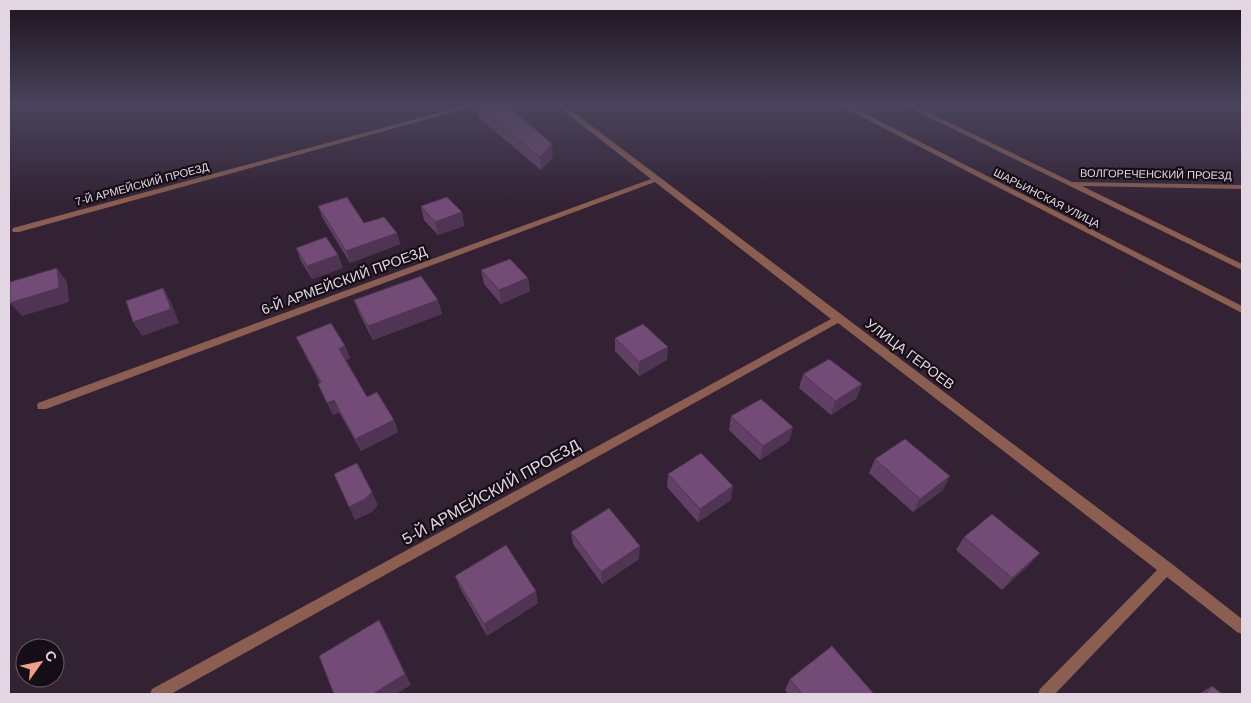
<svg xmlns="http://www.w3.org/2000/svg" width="1251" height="703" viewBox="0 0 1251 703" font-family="Helvetica,sans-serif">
	<rect width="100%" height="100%" fill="#322234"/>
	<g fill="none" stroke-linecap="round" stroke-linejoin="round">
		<g fill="#8b5e4f" fill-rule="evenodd">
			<path d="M467 105H479L19 232H13L12 230 13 228Z"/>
			<path d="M556 105H564L1172 564 1242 619V634L1237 632 1167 577 1055 694H1038L1040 689 1157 570 838 323 171 694H150L152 689 831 319 655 182 46 409H38L37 406 38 403 651 179Z"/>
			<path d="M839 105H848L1242 306V313Z"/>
			<path d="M904 105H913L1072 182 1242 185V189L1082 186 1242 264V270Z"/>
		</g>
	</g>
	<g fill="#624065">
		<path d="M477 106 553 157 541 170 479 118Z"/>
		<path d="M318 206 364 223 397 233 400 244 350 263 322 217Z"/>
		<path d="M421 206 462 212 464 226 438 235 424 220Z"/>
		<path d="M296 248 343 268 312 279 301 261Z"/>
		<path d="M481 270 528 278 530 291 501 304 484 284Z"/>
		<path d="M354 300H438L442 314 373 340 359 313Z"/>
		<path d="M296 337 345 346 350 358 346 360 367 397 394 420 398 432 361 451 339 412 333 415 318 384 320 383 302 349Z"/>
		<path d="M615 338 667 360 639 376 615 351Z"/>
		<path d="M803 374 857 398 831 415 799 388Z"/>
		<path d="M731 416 793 427 789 441 760 460 729 430Z"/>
		<path d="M875 459 943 490 913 512 869 473Z"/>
		<path d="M668 474 731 500 698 522 667 487Z"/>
		<path d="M571 532 639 559 602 584 573 544Z"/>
		<path d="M964 537 1029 565 1002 590 956 550Z"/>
		<path d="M455 576 538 603 487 636 460 588Z"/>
		<path d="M790 679 874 694H788L785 690Z"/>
		<path d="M1212 686 1222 694H1199Z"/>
	</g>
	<g fill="#503453">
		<path d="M552 144 553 157 541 170 540 157Z"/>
		<path d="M462 212 464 226 438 235 435 222Z"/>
		<path d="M397 233 400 244 350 263 346 251Z"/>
		<path d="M338 255 343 268 312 279 307 266Z"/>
		<path d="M57 268 67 282 69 302 22 316 10 303Z"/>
		<path d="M528 278 530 291 501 304 499 290Z"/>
		<path d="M163 288 171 302 179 323 142 336 133 322Z"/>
		<path d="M438 300 442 314 373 340 368 326Z"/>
		<path d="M345 346 350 358 344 361 339 349Z"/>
		<path d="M668 347 667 360 639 376V362Z"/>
		<path d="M862 384 857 398 831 415 835 401Z"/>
		<path d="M334 400 339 412 333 415 327 403Z"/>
		<path d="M394 420 398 432 361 451 355 439Z"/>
		<path d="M793 427 789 441 760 460 763 446Z"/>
		<path d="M950 476 943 490 913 512 920 499Z"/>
		<path d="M733 486 731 500 698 522 700 509Z"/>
		<path d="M372 492 378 505 372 512 355 520 349 507Z"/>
		<path d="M640 546 639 559 602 584 601 572Z"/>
		<path d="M1040 553 1029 565 1002 590 1012 578Z"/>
		<path d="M536 591 538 603 487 636 484 624Z"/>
		<path d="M379 620 386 632 411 685 396 694H373Z"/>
	</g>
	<g fill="#724b76" stroke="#503453">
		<path d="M478 105H507L552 144 540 157 477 106Z"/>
		<path d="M347 197 364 223 384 217 397 233 346 251 318 206Z"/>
		<path d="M447 197 462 212 435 222 421 206Z"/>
		<path d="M326 237 338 255 307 266 296 248Z"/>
		<path d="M510 259 528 278 499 290 481 270Z"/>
		<path d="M57 268 59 288 10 303V282Z"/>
		<path d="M421 276 438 300 368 326 354 300Z"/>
		<path d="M163 288 171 309 133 322 126 301Z"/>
		<path d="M331 323 345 346 339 349 367 397 377 392 394 420 355 439 334 400 327 403 318 384 321 382 296 337Z"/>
		<path d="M643 324 668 347 639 362 615 338Z"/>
		<path d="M829 359 862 384 835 401 803 374Z"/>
		<path d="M761 399 793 427 763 446 731 416Z"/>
		<path d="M905 439 950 476 920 499 875 459Z"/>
		<path d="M701 453 733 486 700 509 668 474Z"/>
		<path d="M357 463 372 492 365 499 349 507 334 474Z"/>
		<path d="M609 508 640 546 601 572 571 532Z"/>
		<path d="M992 514 1040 553 1012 578 964 537Z"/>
		<path d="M506 545 536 591 484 624 455 576Z"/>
		<path d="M379 620 405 674 373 694H334L319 656Z"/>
		<path d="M832 646 874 694H802L790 679Z"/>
		<path d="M1212 686 1222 694H1206Z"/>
	</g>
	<linearGradient id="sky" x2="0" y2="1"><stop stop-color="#1c131d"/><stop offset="0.51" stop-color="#49445c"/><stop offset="1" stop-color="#49445c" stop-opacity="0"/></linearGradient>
	<rect width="1251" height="204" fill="url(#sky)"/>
	<g text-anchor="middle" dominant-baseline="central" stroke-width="4.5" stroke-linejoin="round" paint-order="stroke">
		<g font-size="11" fill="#e1d6e2" stroke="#160e16">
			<text transform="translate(1156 174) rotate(1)">ВОЛГОРЕЧЕНСКИЙ ПРОЕЗД</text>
			<text transform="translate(142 184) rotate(-15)">7-Й АРМЕЙСКИЙ ПРОЕЗД</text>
			<text transform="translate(1047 198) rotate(27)">ШАРЬИНСКАЯ УЛИЦА</text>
		</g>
		<g font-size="14" fill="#e1d6e2" stroke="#160e16">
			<text transform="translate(344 280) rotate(-20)">6-Й АРМЕЙСКИЙ ПРОЕЗД</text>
			<text transform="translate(910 354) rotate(37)">УЛИЦА ГЕРОЕВ</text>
		</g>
		<g font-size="16" fill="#e1d6e2" stroke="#160e16">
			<text transform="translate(491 492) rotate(-29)">5-Й АРМЕЙСКИЙ ПРОЕЗД</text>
		</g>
	</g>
	<rect width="1251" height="703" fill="none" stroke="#e1d6e2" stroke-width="20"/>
	<g transform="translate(40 663) rotate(57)"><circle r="24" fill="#160e16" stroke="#675e68"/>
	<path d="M0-4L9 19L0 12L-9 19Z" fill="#f39f85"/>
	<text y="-8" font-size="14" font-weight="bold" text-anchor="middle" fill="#e1d6e2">С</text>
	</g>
</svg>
